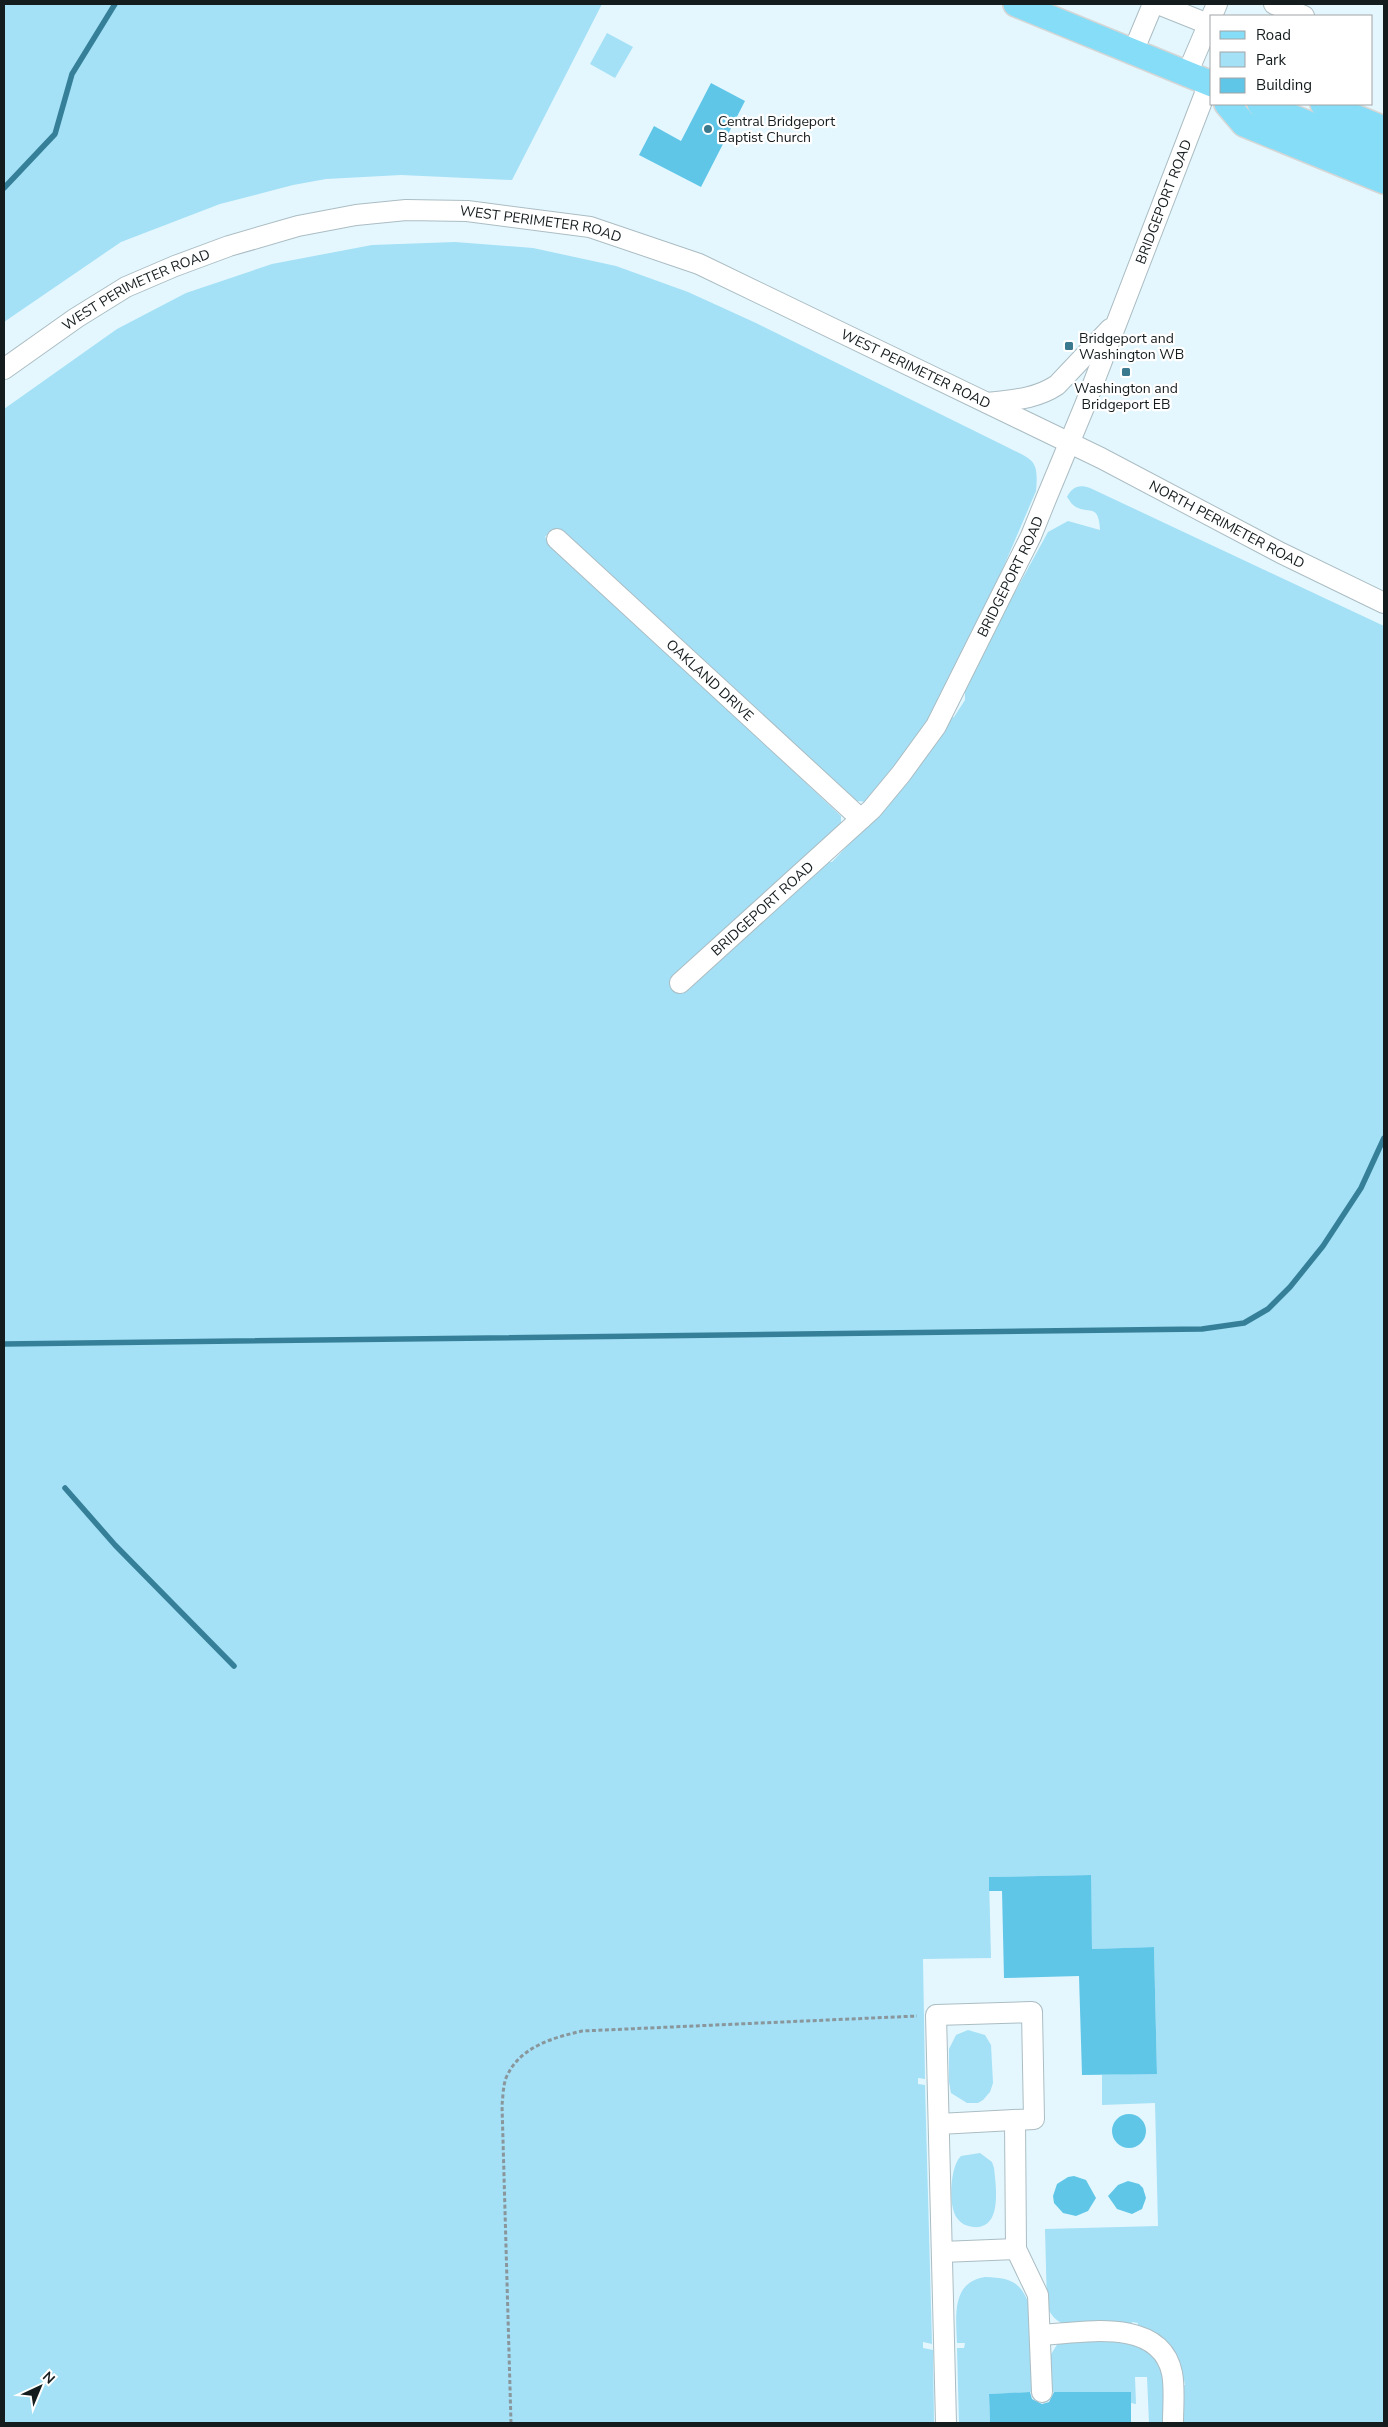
<svg xmlns="http://www.w3.org/2000/svg" width="1388" height="2427" viewBox="0 0 1388 2427" font-family="'Nunito Sans',sans-serif">
	<rect width="100%" height="100%" fill="#e4f7fe"/>
	<g fill="#a4e0f6">
		<path d="M4 4H602L512 180 401 175 326 179 293 185 220 204 121 242 4 322Z"/>
		<path d="M607 33 633 47 615 78 590 64Z"/>
		<path d="M455 242 533 248 616 266 688 292 756 323 1007 447C1033 460 1039 459 1036 491L974 636 915 745 867 802 847 800 572 544 552 529 545 537 579 572 753 729 791 769 841 816V827L673 981 686 992 828 862H832L873 819 951 718 954 717 965 700V689L987 643 1048 532 1068 521 1100 530C1099 500 1086 517 1072 504 1070 502 1069 499 1067 497 1072 487 1079 484 1090 488L1384 626V2423H1180L1179 2385H1185L1184 2380 1179 2379 1137 2327 1138 2323 1132 2322 1131 2326 1065 2324C1055 2321 1051 2315 1047 2306L1045 2229 1158 2226 1155 2103 1102 2105V2075L1157 2073 1154 1947 1092 1949 1090 1875 989 1877 991 1958 923 1959 925 2079 918 2078V2084L925 2085 932 2344 923 2342V2348L933 2350 934 2423H4V409L117 329 186 293 272 264 372 245Z"/>
		<path d="M968 2030 985 2035 991 2045 993 2083 990 2092 983 2100 978 2103H967L951 2093 949 2082V2049L956 2035Z"/>
		<path d="M980 2153 992 2162 994 2168C996 2186 1003 2230 973 2227 967 2226 961 2224 957 2218 948 2206 950 2166 961 2156Z"/>
		<path d="M985 2277C1011 2278 1020 2281 1030 2306L1034 2392 989 2394 990 2423H959L957 2348H964L965 2343H957C956 2317 951 2282 985 2277Z"/>
		<path d="M1127 2339 1128 2345H1133V2341L1156 2356 1164 2376 1166 2423H1149L1147 2377H1135L1136 2404 1131 2403V2392H1050V2356L1058 2343Z"/>
	</g>
	<g fill="none" stroke-linecap="round" stroke-linejoin="round">
		<g stroke="#358098" stroke-width="5.5">
			<path d="M4 188 55 134 72 74 115 4"/>
			<path d="M4 1344 1202 1329 1244 1323 1268 1309 1290 1287 1323 1246 1361 1188 1384 1138"/>
			<path d="M65 1488 115 1545 234 1666"/>
		</g>
	</g>
	<g fill="#60c6e8">
		<path d="M711 83 745 101 701 187 639 155 654 126 681 141Z"/>
		<path d="M1091 1875 1092 1949 1154 1947 1157 2074 1082 2075 1079 1976 1004 1978 1002 1891H989V1877Z"/>
		<circle cx="1129" cy="2131" r="17"/>
		<path d="M1074 2176 1086 2180 1096 2198 1088 2211 1076 2216 1063 2213 1054 2203 1053 2196 1057 2184 1068 2177Z"/>
		<path d="M1128 2181 1139 2184 1143 2188 1146 2198 1142 2209 1132 2214 1117 2209 1108 2196 1118 2185Z"/>
		<path d="M1030 2392 1032 2399 1042 2404 1049 2402 1054 2392H1131V2423H990L989 2394Z"/>
	</g>
	<g fill="none" stroke-linecap="round" stroke-linejoin="round">
		<defs>
			<g id="minor">
				<path d="M1158 4 1208 24"/>
				<path d="M1274 4 1304 16"/>
				<path d="M1133 52 1153 4"/>
				<path d="M1187 74 1217 4"/>
				<path id="s1" d="M4 369 76 318 126 287 175 266 229 246 298 226 356 215 406 210 467 211 590 227 699 264 1101 458 1281 553 1384 603"/>
				<path d="M988 403C1013 400 1036 399 1057 385L1110 329"/>
				<path id="s2" d="M557 539 861 819"/>
				<path id="s3" d="M680 983 872 809 901 774 936 726 1031 536 1046 499 1085 405 1209 83"/>
				<path d="M1015 2120 1016 2249 1038 2295 1042 2392"/>
				<path d="M939 2124 1034 2119 1032 2012 936 2015 946 2423"/>
				<path d="M942 2252 1016 2249"/>
				<path d="M1040 2335C1081 2333 1160 2316 1172 2373 1175 2388 1173 2407 1173 2423"/>
			</g>
			<g id="major">
				<path d="M1016 4 1212 84"/>
				<path d="M1227 104 1244 124 1384 181"/>
				<path d="M1260 104 1384 155"/>
				<path d="M1323 104 1384 129"/>
			</g>
		</defs>
		<use href="#minor" stroke="#abbdc3" stroke-width="22"/>
		<use href="#major" stroke="#d5d6d6" stroke-width="28"/>
		<path stroke="#89979c" stroke-width="3" stroke-dasharray="4 2.5" stroke-linecap="butt" d="M511 2423 502 2105C503 2097 503 2086 506 2078 519 2047 552 2038 582 2031L917 2016"/>
		<use href="#minor" stroke="#fff" stroke-width="20"/>
		<use href="#major" stroke="#85ddf7" stroke-width="25"/>
	</g>
	<g fill="#3a798e" stroke="#fff" stroke-width="2">
		<circle cx="708" cy="129" r="5"/>
		<rect x="1064" y="341" width="10" height="10" rx="2.5"/>
		<rect x="1121" y="367" width="10" height="10" rx="2.5"/>
	</g>
	<g text-anchor="middle" dominant-baseline="central" stroke-width="4.5" stroke-linejoin="round" paint-order="stroke">
		<g font-size="14" fill="#151c1e" stroke="#fff" text-anchor="start">
			<text x="718" y="121">Central Bridgeport<tspan x="718" dy="16">Baptist Church</tspan></text>
			<text x="1079" y="338">Bridgeport and<tspan x="1079" dy="16">Washington WB</tspan></text>
			<text x="1126" y="388" text-anchor="middle">Washington and<tspan x="1126" dy="16">Bridgeport EB</tspan></text>
		</g>
		<g font-size="14" fill="#151c1e" stroke="#fff">
			<text stroke="none"><textPath href="#s3" startOffset="936">BRIDGEPORT ROAD</textPath></text>
			<text stroke="none"><textPath href="#s1" startOffset="575">WEST PERIMETER ROAD</textPath></text>
			<text stroke="none"><textPath href="#s1" startOffset="155">WEST PERIMETER ROAD</textPath></text>
			<text stroke="none"><textPath href="#s1" startOffset="980">WEST PERIMETER ROAD</textPath></text>
			<text stroke="none"><textPath href="#s1" startOffset="1328">NORTH PERIMETER ROAD</textPath></text>
			<text stroke="none"><textPath href="#s3" startOffset="531">BRIDGEPORT ROAD</textPath></text>
			<text stroke="none"><textPath href="#s2" startOffset="208">OAKLAND DRIVE</textPath></text>
			<text stroke="none"><textPath href="#s3" startOffset="111">BRIDGEPORT ROAD</textPath></text>
		</g>
	</g>
	<rect width="1388" height="2427" fill="none" stroke="#151c1e" stroke-width="10"/>
	<rect x="1210" y="15" width="162" height="90" fill="#ffffff" stroke="#a1a4a5"/>
	<rect x="1220" y="31" width="25" height="8" fill="#85ddf7" stroke="#a1a4a5"/>
	<text x="1256" y="40" font-size="15" fill="#151c1e">Road</text>
	<rect x="1220" y="52" width="25" height="15" fill="#a4e0f6" stroke="#a1a4a5"/>
	<text x="1256" y="65" font-size="15" fill="#151c1e">Park</text>
	<rect x="1220" y="78" width="25" height="15" fill="#60c6e8" stroke="#a1a4a5"/>
	<text x="1256" y="90" font-size="15" fill="#151c1e">Building</text>
	<g transform="translate(40 2387) rotate(44)" stroke="#ffffff" stroke-width="4" paint-order="stroke">
	<path d="M0-4L9 19L0 12L-9 19Z" fill="#151c1e"/>
	<text y="-8" font-size="14" font-weight="bold" text-anchor="middle" fill="#151c1e">N</text>
	</g>
</svg>
